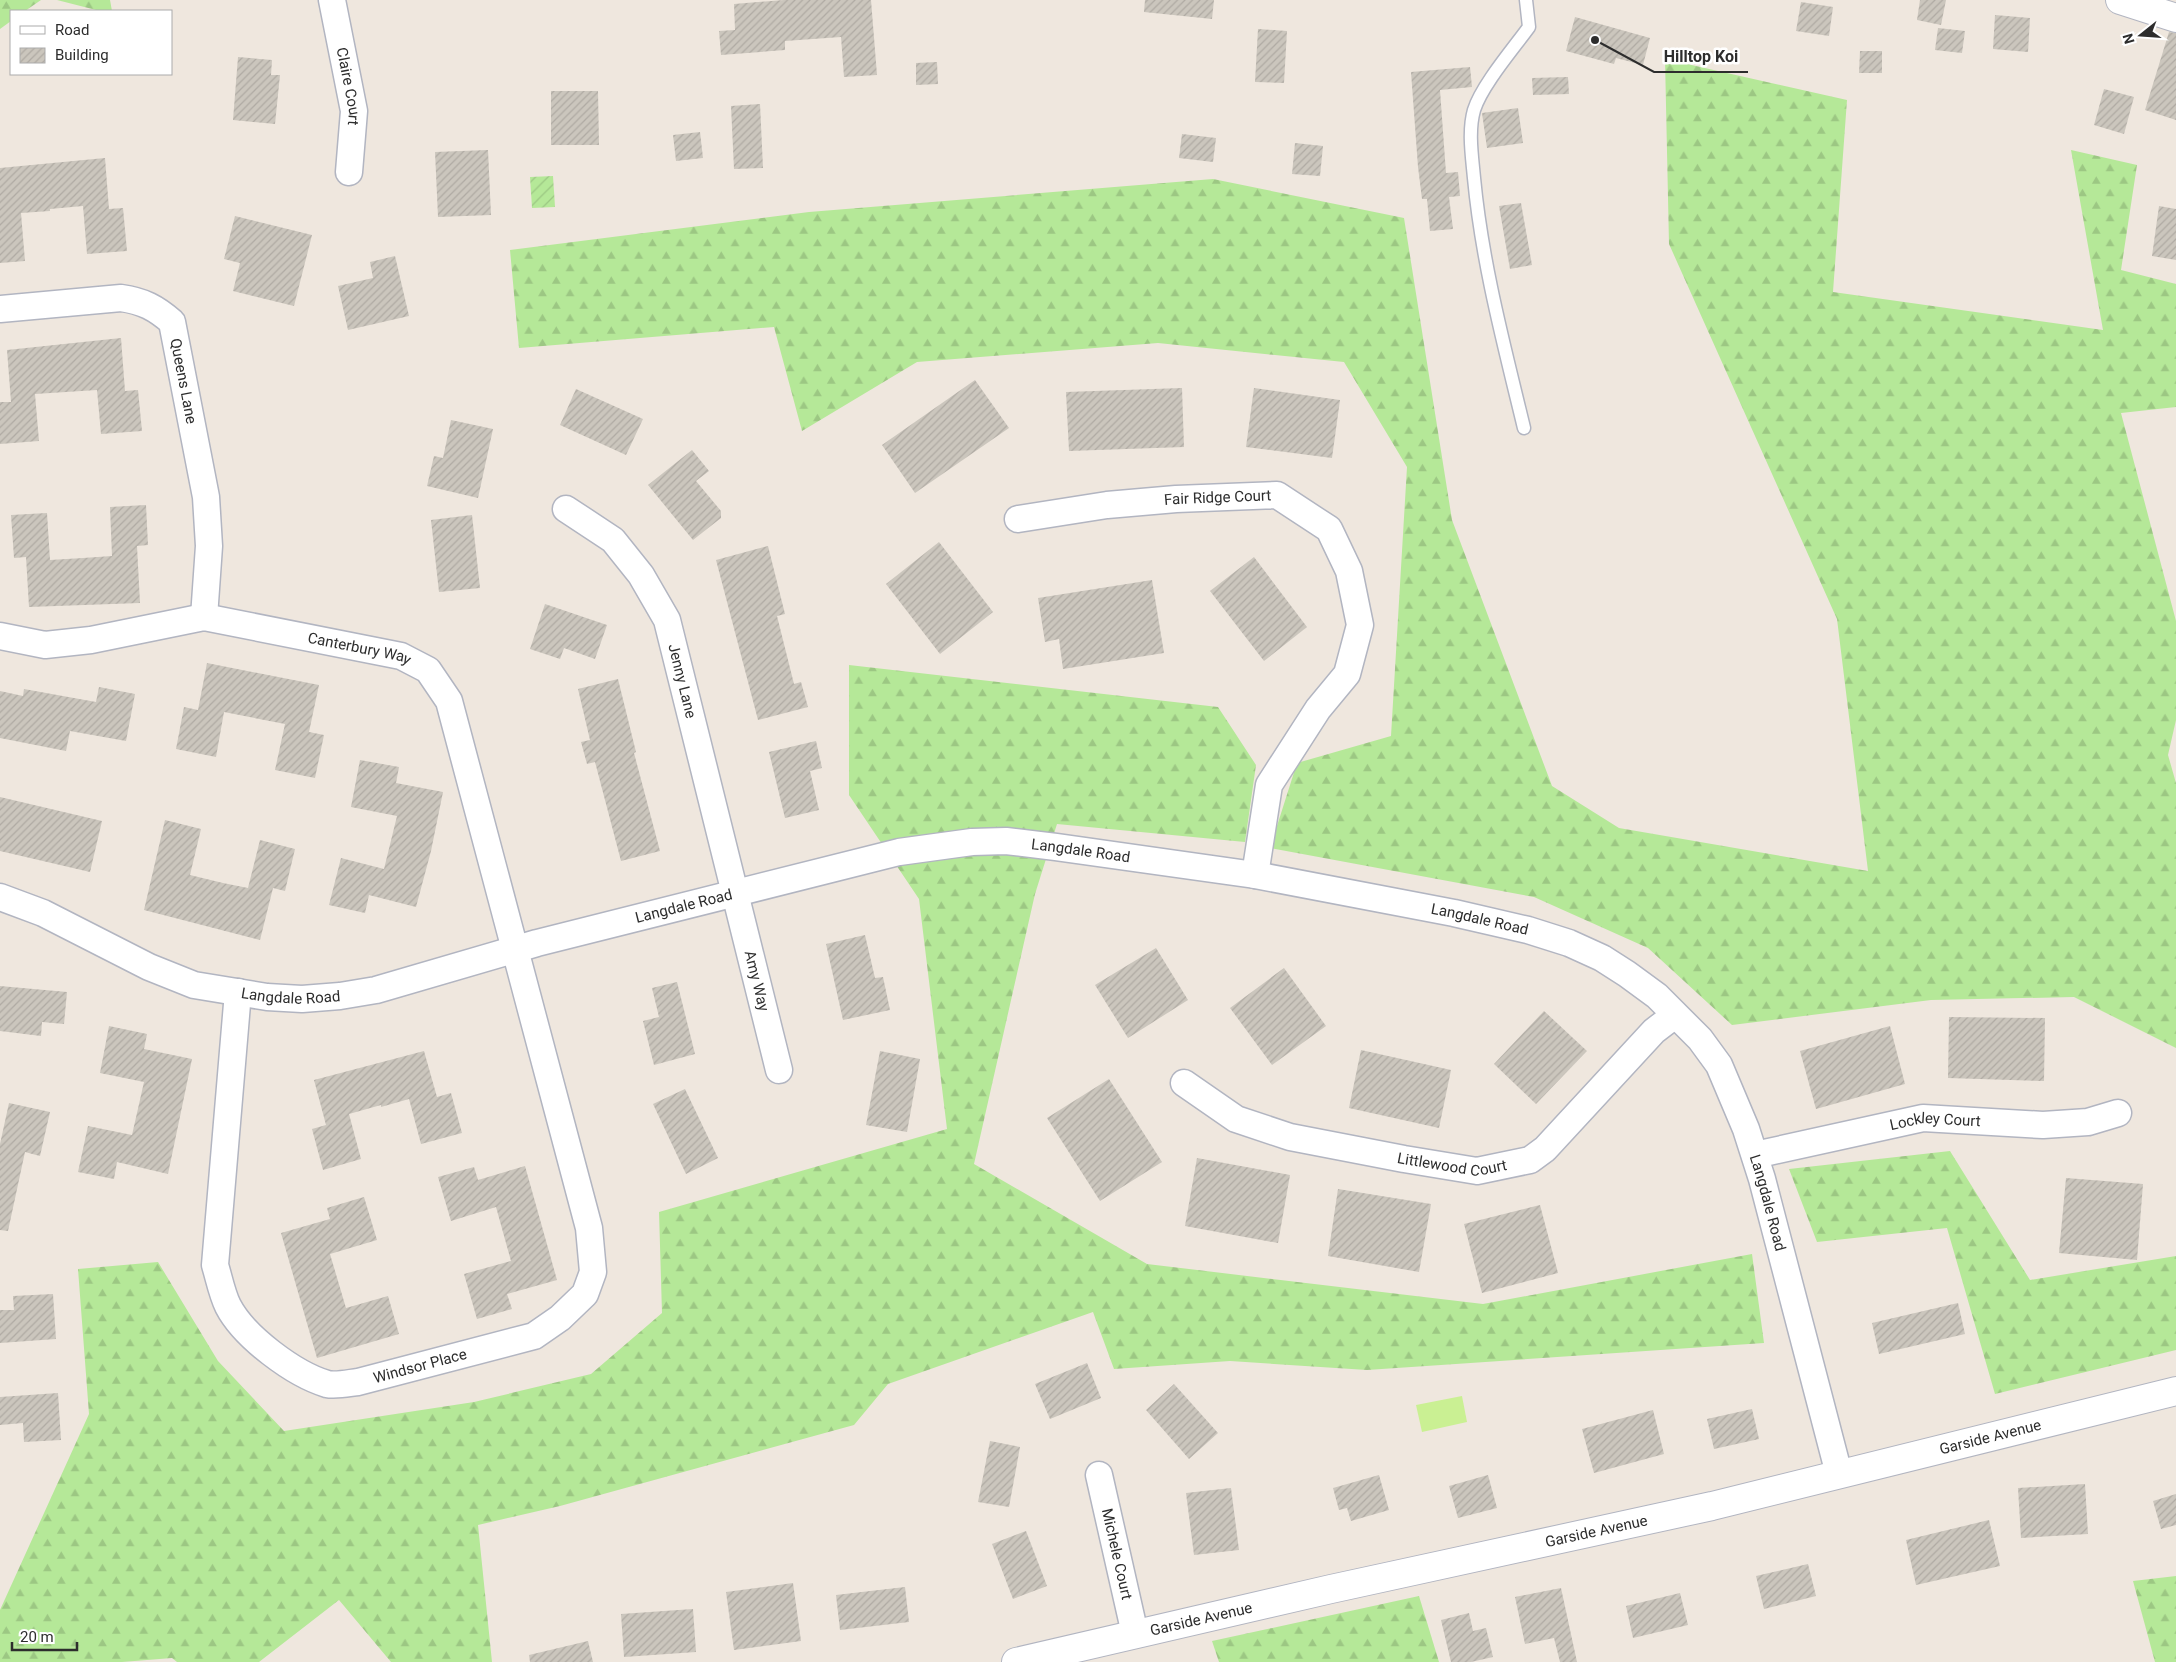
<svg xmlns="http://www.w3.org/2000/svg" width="2176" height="1662" viewBox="0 0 2176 1662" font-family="Roboto,sans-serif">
	<defs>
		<pattern id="forest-firs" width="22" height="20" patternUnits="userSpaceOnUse" patternTransform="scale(1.25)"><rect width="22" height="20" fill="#b5e898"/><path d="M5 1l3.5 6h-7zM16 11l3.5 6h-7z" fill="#9cc783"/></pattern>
		<pattern id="garden-furrows" width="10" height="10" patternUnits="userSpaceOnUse" patternTransform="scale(1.25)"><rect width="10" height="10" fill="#b5e898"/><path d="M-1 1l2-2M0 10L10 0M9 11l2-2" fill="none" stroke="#9cc783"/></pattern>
		<pattern id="building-hatch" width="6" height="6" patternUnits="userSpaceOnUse" patternTransform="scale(1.25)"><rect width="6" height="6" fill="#cbc6bd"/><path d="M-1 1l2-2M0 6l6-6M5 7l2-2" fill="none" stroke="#afaaa3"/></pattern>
	</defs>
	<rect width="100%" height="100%" fill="#efe7de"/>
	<g fill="url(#forest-firs)">
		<path d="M0 0H41L25 11H11V21L0 29Z"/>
		<path d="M57 0H110L112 11H100Z"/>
		<path d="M1665 59 1847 100 1833 292 2103 330 2071 150 2137 165 2121 270 2176 284V407L2121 413 2176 621V720L2168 755 2176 783V1048L2074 997 1931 1000 1732 1025 1648 948 1534 897 1270 848 1297 763 1391 736 1407 467 1344 362 1158 343 917 362 802 431 774 327 519 348 510 250 809 212 1213 179 1404 218 1452 520 1552 786 1619 828 1868 871 1837 619 1669 244Z"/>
		<path d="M849 665 1218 707 1256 765 1245 842 1057 824 1035 894 974 1164 1147 1264 1483 1304 1752 1254 1764 1343 1367 1370 1230 1361 1114 1369 1093 1312 888 1384 854 1425 560 1506 478 1525 492 1662H391L339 1600 259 1662H177L172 1658 122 1662H0V1610L89 1414 78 1269 158 1262 218 1361 284 1431 474 1402 591 1374 662 1313 659 1212 947 1129 919 899 849 795Z"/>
		<path d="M1950 1151 2030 1280 2176 1256V1350L1995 1394 1947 1228 1817 1242 1789 1169Z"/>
		<path d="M2176 1576V1662H2155L2133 1581Z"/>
		<path d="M1419 1596 1439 1662H1219L1212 1641Z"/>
	</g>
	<path fill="url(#garden-furrows)" d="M553 176 555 207 532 208 530 177Z"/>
	<path fill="#caf093" d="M1462 1396 1467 1422 1422 1432 1416 1405Z"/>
	<g fill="url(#building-hatch)">
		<path d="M784 0H871L877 75 844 77 841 37 785 41V50L721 55 719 31 735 30 734 4Z"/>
		<path d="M1145 0H1214L1212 19 1144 12Z"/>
		<path d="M1920 0H1946L1941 25 1917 20Z"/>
		<path d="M1801 2 1833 7 1829 36 1796 31Z"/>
		<path d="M1995 15 2030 18 2028 52 1993 49Z"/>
		<path d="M1575 17 1650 38 1643 65 1616 58 1614 64 1566 51Z"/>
		<path d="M1938 28 1965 31 1962 53 1935 50Z"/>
		<path d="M1258 29 1287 31 1284 83 1255 82Z"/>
		<path d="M2169 32 2176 33V120L2145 110Z"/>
		<path d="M1860 51H1882V73H1859Z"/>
		<path d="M238 57 272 60 271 75H280L275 124 233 120Z"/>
		<path d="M937 62 938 84 916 85V63Z"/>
		<path d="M1470 67 1472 87 1440 90 1446 173 1458 172 1460 196 1449 197 1453 229 1430 231 1427 199H1422L1418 167 1411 72Z"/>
		<path d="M1568 77 1569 94 1533 95 1532 78Z"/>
		<path d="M2104 89 2134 97 2124 134 2094 125Z"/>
		<path d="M551 91H598L599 145H551Z"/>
		<path d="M760 104 763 168 734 169 731 106Z"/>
		<path d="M1518 108 1523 143 1487 148 1482 113Z"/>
		<path d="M700 132 703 158 676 161 673 135Z"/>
		<path d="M1182 134 1216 138 1213 162 1179 158Z"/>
		<path d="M1295 143 1323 146 1320 176 1292 174Z"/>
		<path d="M488 150 491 215 438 217 435 152Z"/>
		<path d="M105 158 109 209 123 208 127 251 87 254 83 206 50 209V211L21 213 25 261 0 263V168Z"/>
		<path d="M1521 203 1532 265 1510 269 1499 206Z"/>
		<path d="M2159 206 2176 209V260L2152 256Z"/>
		<path d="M235 216 312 235 294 306 233 291 240 263 224 259Z"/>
		<path d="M395 256 409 316 348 330 338 286 373 278 370 262Z"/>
		<path d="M121 338 125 391 138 390 142 431 101 434 97 390 35 394 39 441 0 444V402H11L7 350Z"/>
		<path d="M975 380 1009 428 915 493 882 445Z"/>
		<path d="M1182 388 1184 447 1069 451 1066 392Z"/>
		<path d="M1254 388 1340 400 1332 458 1246 447Z"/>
		<path d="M576 389 643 419 626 455 560 425Z"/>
		<path d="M451 420 493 429 478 498 427 486 434 456 443 458Z"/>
		<path d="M692 450 709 471 696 481 721 511V518L693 540 648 485Z"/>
		<path d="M146 505 148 545 137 546 140 603 29 607 26 557 14 558 11 515 47 513 50 560 83 558 112 556 110 507Z"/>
		<path d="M472 515 480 588 439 592 431 520Z"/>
		<path d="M939 542 993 612 940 654 886 584Z"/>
		<path d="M768 546 785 614 777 616 794 684 801 682 808 707 758 720 716 560Z"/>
		<path d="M1254 557 1307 627 1264 661 1210 591Z"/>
		<path d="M1152 580 1164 653 1063 669 1059 639 1045 642 1038 598Z"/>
		<path d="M545 604 607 625 595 659 564 648 560 659 530 649Z"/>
		<path d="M207 663 319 685 309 732 324 735 315 778 275 770 285 724 224 712 216 757 176 749 184 707 198 710Z"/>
		<path d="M618 679 636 752 634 753 660 851 621 861 595 762 587 764 581 742 590 740 578 689Z"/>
		<path d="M99 687 135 694 126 741 70 731 66 751 0 738V691L23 696 24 689 96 702Z"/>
		<path d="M816 741 822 768 810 771 819 810 785 818 769 752Z"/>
		<path d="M360 760 399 767 396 783 443 792 431 851 416 907 369 895 365 913 329 905 341 858 384 869 397 816 351 807Z"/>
		<path d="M0 797 102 821 90 872 0 851Z"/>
		<path d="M165 820 201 829 190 875 223 883 248 888 260 840 295 849 285 891 273 888 260 940 144 910Z"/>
		<path d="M865 935 875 978 883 977 890 1010 843 1020 826 944Z"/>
		<path d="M1156 948 1188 1000 1128 1038 1095 985Z"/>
		<path d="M1284 968 1326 1026 1272 1065 1230 1008Z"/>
		<path d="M677 982 695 1054 654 1065 643 1021 659 1017 652 988Z"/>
		<path d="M0 986 67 992 64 1024 42 1022 41 1036 0 1031Z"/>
		<path d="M1544 1011 1587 1051 1536 1104 1494 1064Z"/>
		<path d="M1949 1017 2045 1018 2044 1081 1948 1078Z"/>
		<path d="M109 1026 147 1034 144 1049 192 1059 168 1174 117 1162 114 1179 78 1172 88 1126 132 1135 144 1082 100 1073Z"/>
		<path d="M1890 1026 1905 1084 1816 1109 1800 1051Z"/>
		<path d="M1361 1050 1451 1070 1439 1128 1349 1108Z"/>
		<path d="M424 1051 437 1097 451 1093 462 1133 421 1144 409 1099 381 1107V1105L349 1114 361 1159 323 1170 312 1129 326 1125 314 1080Z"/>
		<path d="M880 1051 920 1059 907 1132 866 1125Z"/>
		<path d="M1109 1079 1162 1162 1100 1201 1047 1118Z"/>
		<path d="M685 1089 718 1158 686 1174 653 1104Z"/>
		<path d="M9 1103 50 1112 40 1156 25 1152 8 1231 0 1230V1144Z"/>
		<path d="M1197 1158 1290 1175 1278 1243 1185 1226Z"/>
		<path d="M525 1166 557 1280 507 1294 512 1309 477 1319 464 1274 511 1261 496 1207 451 1221 438 1177 474 1167 478 1180Z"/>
		<path d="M2066 1178 2143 1184 2137 1260 2059 1253Z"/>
		<path d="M1338 1189 1431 1204 1419 1272 1328 1256Z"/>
		<path d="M364 1197 377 1240 330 1254 346 1308 388 1296 399 1334 317 1358 281 1233 330 1219 327 1208Z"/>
		<path d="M1540 1205 1558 1273 1482 1293 1464 1224Z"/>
		<path d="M53 1294 56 1339 0 1343V1310H14L13 1296Z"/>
		<path d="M1958 1303 1965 1334 1879 1354 1872 1323Z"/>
		<path d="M1087 1363 1101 1398 1050 1419 1035 1384Z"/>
		<path d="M1174 1384 1218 1433 1189 1459 1146 1410Z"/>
		<path d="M58 1393 61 1440 24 1442 23 1423 0 1425V1397Z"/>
		<path d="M1752 1409 1759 1439 1714 1449 1707 1419Z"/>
		<path d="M1653 1410 1664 1454 1594 1473 1582 1429Z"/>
		<path d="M990 1441 1020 1447 1009 1507 978 1502Z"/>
		<path d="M1379 1475 1389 1510 1351 1521 1347 1508 1339 1510 1333 1488Z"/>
		<path d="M1488 1475 1497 1508 1458 1518 1449 1486Z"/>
		<path d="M2085 1484 2088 1534 2021 1538 2018 1488Z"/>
		<path d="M1231 1488 1239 1550 1194 1555 1186 1493Z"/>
		<path d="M2176 1494V1525L2161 1529 2153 1501Z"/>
		<path d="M1989 1520 2000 1566 1916 1585 1906 1540Z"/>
		<path d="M1026 1531 1047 1586 1013 1599 992 1544Z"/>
		<path d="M1808 1564 1816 1596 1764 1609 1756 1576Z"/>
		<path d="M793 1583 801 1641 734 1650 726 1592Z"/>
		<path d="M905 1587 909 1622 840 1630 836 1595Z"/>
		<path d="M1561 1588 1577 1662H1560L1554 1638 1525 1644 1515 1597Z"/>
		<path d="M1680 1593 1688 1625 1633 1638 1626 1606Z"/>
		<path d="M693 1609 696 1652 624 1657 621 1614Z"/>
		<path d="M1469 1613 1473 1631 1486 1628 1493 1657 1471 1662H1451L1441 1620Z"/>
		<path d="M588 1641 593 1662H530L529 1655Z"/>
	</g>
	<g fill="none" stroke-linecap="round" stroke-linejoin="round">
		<defs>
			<path id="service" d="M1524 428C1504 345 1482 263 1474 178 1472 156 1468 131 1474 110 1482 85 1513 49 1529 27L1526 0"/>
			<g id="minor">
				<path id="s1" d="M332 0 354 111 349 172"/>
				<path id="s2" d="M0 309 121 298C143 301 156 308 172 322L206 497 209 546 204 617"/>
				<path id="s3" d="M566 509 613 540 641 575 667 620 779 1070"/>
				<path id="s4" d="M1018 519 1107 505 1176 499 1277 495 1329 529 1349 571 1360 625 1347 674 1318 709 1269 785 1255 875"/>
				<path id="s5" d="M0 636 45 645 91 640 204 617 401 656 428 670 449 701 589 1228 593 1272 585 1294 560 1318 534 1336 358 1382C349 1383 336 1386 327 1384 294 1374 244 1337 228 1306 222 1294 219 1278 215 1265L238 992"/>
				<path id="s6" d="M0 897 43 913 149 967 194 985 267 997 302 999 340 996 376 990 537 943 899 852 972 842 1006 841 1056 847 1255 875 1454 913 1528 930 1569 943 1602 958 1627 974 1657 996 1700 1039 1719 1065 1746 1129 1762 1179 1839 1474"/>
				<path id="s7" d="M1184 1083 1236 1119 1290 1137 1404 1159 1477 1171 1530 1160 1545 1149 1654 1031 1675 1015"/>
				<path id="s8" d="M1755 1155 1923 1118 2043 1125 2088 1122 2118 1113"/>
				<path id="s9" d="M1099 1475 1135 1634"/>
			</g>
			<g id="tertiary">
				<path d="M2120 0 2176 18"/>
				<path id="s10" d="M1016 1662 1331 1589 1712 1506 2176 1391"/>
			</g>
		</defs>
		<use href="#service" stroke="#b2b5c1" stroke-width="15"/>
		<use href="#minor" stroke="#b2b5c1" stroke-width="29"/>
		<use href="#tertiary" stroke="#b2b5c1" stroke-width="30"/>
		<use href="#service" stroke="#fff" stroke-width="12"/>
		<use href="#minor" stroke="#fff" stroke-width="26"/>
		<use href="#tertiary" stroke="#fff" stroke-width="28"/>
	</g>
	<g text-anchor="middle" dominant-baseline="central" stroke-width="5" stroke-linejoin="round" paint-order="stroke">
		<g font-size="15" fill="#2d2d2d" stroke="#fff">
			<text stroke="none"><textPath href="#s1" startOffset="88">Claire Court</textPath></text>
			<text stroke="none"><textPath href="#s2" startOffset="239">Queens Lane</textPath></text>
			<text stroke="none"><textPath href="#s4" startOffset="201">Fair Ridge Court</textPath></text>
			<text stroke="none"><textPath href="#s5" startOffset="366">Canterbury Way</textPath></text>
			<text stroke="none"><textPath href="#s3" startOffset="216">Jenny Lane</textPath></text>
			<text stroke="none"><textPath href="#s6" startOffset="1121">Langdale Road</textPath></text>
			<text stroke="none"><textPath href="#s6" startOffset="716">Langdale Road</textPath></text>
			<text stroke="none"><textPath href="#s6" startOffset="1526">Langdale Road</textPath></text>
			<text stroke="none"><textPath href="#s3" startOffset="525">Amy Way</textPath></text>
			<text stroke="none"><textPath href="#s6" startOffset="311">Langdale Road</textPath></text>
			<text stroke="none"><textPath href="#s8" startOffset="184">Lockley Court</textPath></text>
			<text stroke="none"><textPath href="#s7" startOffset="285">Littlewood Court</textPath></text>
			<text stroke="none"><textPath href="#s6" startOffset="1961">Langdale Road</textPath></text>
			<text transform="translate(420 1366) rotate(-15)">Windsor Place</text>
			<text stroke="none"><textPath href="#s10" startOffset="1000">Garside Avenue</textPath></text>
			<text stroke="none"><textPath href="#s10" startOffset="595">Garside Avenue</textPath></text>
			<text stroke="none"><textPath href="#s9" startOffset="81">Michele Court</textPath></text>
			<text stroke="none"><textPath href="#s10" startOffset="190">Garside Avenue</textPath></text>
		</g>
	</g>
	<path fill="none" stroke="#2d2d2d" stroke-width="2" d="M1595 40L1654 72H1748"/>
	<circle fill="#2d2d2d" stroke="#fff" stroke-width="2" cx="1595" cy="40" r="5"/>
	<g font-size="16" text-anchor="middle" font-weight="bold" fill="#2d2d2d" stroke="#fff" stroke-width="5" stroke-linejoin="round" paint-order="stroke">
		<text x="1701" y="62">Hilltop Koi</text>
	</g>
	<rect x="10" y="10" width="162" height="65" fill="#ffffff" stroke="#ababab"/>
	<rect x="20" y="26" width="25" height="8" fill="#ffffff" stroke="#ababab"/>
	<text x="55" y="35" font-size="15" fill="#2d2d2d">Road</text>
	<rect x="20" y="48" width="25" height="15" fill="url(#building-hatch)" stroke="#ababab"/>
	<text x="55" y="60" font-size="15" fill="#2d2d2d">Building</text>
	<g transform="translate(2141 35) rotate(253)" stroke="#ffffff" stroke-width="4" paint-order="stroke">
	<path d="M0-4L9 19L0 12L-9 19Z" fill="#2d2d2d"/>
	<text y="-8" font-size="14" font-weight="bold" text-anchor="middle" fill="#2d2d2d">N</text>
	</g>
	<path d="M12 1642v8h65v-8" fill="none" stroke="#2d2d2d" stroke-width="2.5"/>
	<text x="20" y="1642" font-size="15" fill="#2d2d2d" stroke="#ffffff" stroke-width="4" paint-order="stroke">20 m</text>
</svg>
